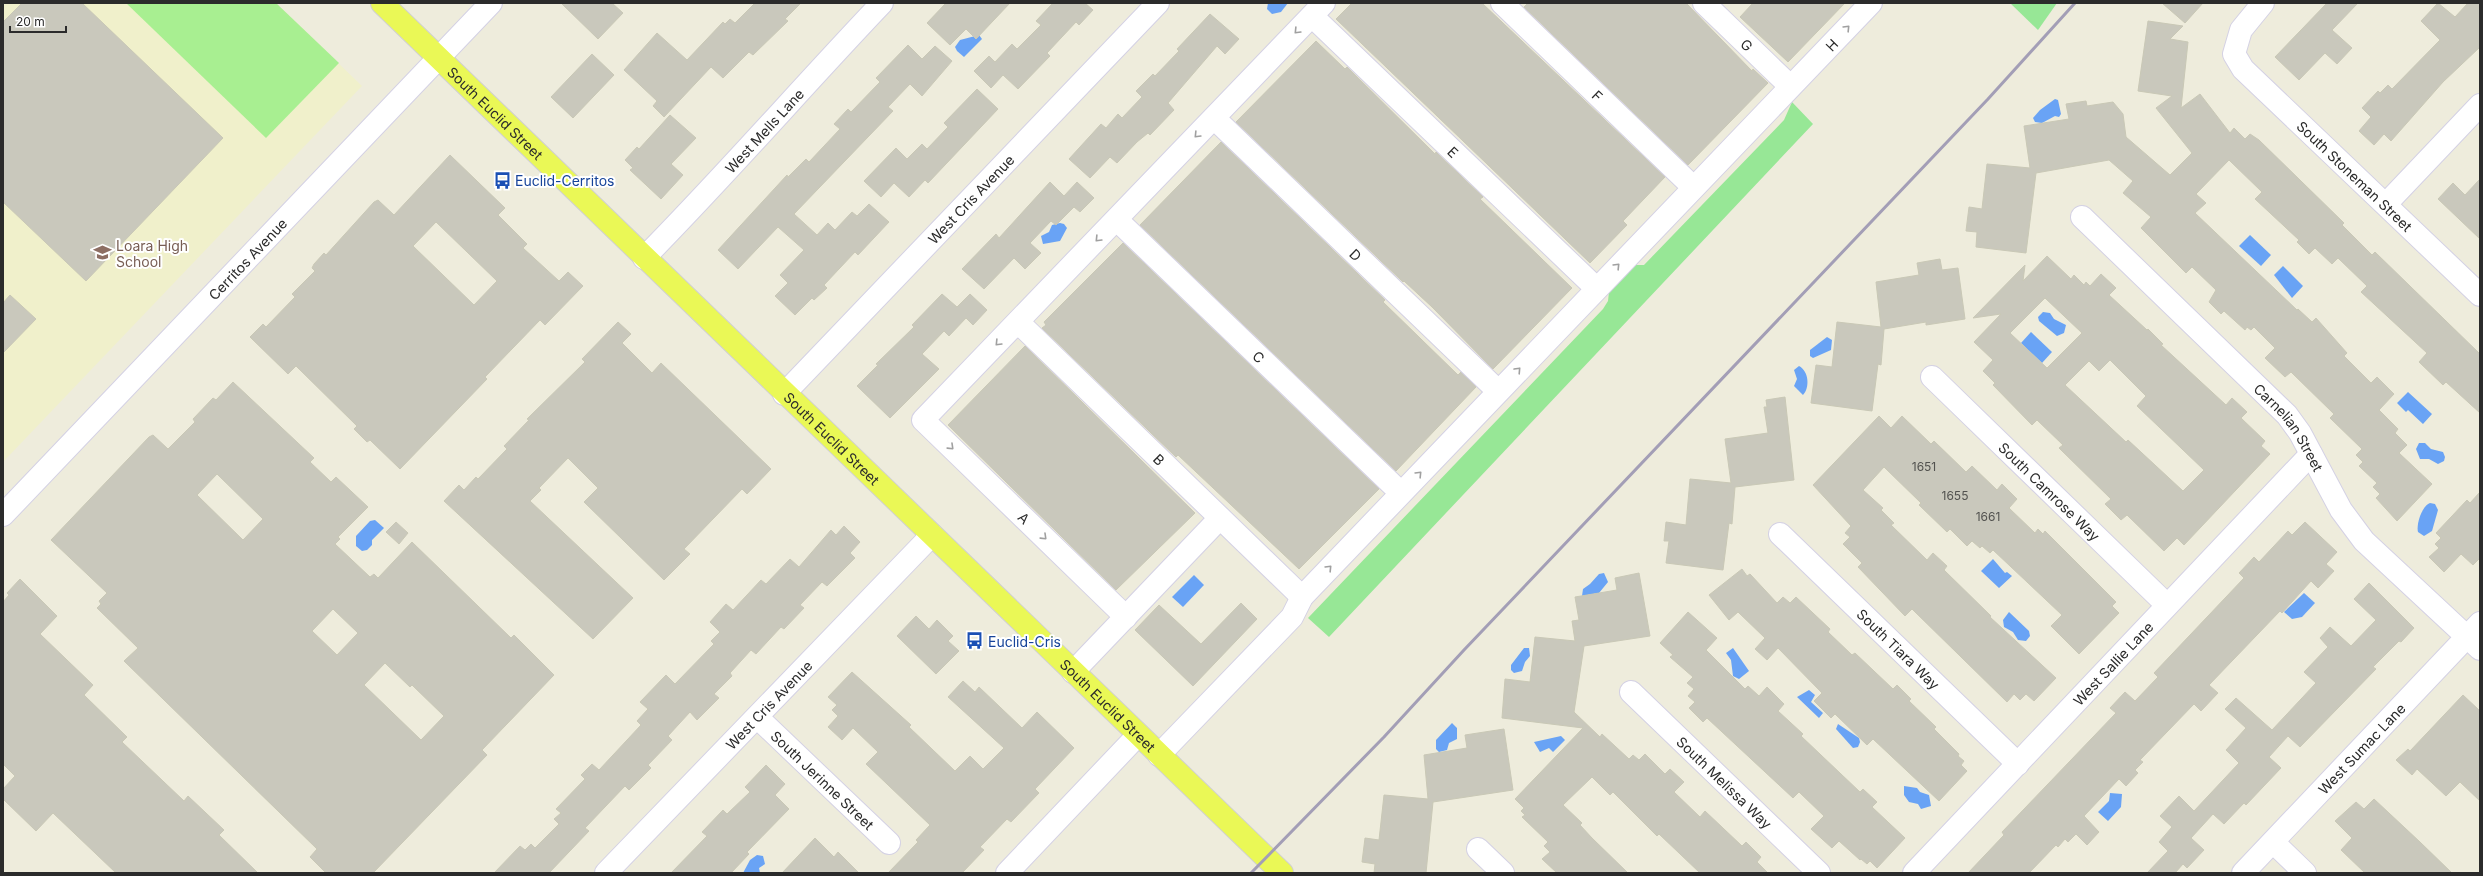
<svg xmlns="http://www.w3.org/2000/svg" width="2483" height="876" viewBox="0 0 2483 876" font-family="Inter,sans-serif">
	<rect width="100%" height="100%" fill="#eeecdc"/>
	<path fill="#f0f0cb" d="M3 3H276L362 86 3 462Z"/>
	<g fill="#97e796">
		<path d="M2010 3H2057L2038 30Z"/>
		<path d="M1792 102 1813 124 1329 637 1308 618 1603 309 1608 301 1609 292 1636 265H1644L1784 120Z"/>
	</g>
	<path fill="#a8ef91" d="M126 3H276L339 63 266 138Z"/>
	<g fill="#69a3f5">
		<path d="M1268 3H1288L1281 12 1272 14 1267 9Z"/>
		<path d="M979 35 982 39 964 57 957 51 955 47 960 40Z"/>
		<path d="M2055 99 2058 100 2061 114 2059 117 2055 116 2042 123 2035 122 2033 118 2040 110Z"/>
		<path d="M1060 223 1064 224 1067 228 1060 241 1043 244 1041 236 1049 232 1052 225Z"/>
		<path d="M2250 235 2271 255 2261 266 2239 246Z"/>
		<path d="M2283 266 2303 286 2292 298 2274 275Z"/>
		<path d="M2043 312 2050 313 2054 319 2066 325 2064 333 2057 336 2039 321 2038 317Z"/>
		<path d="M2031 332 2052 352 2042 363 2021 343Z"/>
		<path d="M1827 337 1832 340 1831 350 1813 358 1810 356V350Z"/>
		<path d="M1799 366C1809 371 1810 388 1803 395L1794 386 1797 379 1794 370Z"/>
		<path d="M2408 392 2432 414 2423 424 2408 410 2406 412 2397 403Z"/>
		<path d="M2419 443H2425L2431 449 2443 452 2445 457 2444 461 2438 464 2429 459H2420L2416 449Z"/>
		<path d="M2430 503 2435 504 2438 510 2432 531 2424 536 2418 532C2416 524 2422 506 2430 503Z"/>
		<path d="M375 520 384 528 372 540V545L367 550 362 551 356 546V536L370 521Z"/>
		<path d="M1993 559 2005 573 2007 572 2012 576 1999 588 1981 571Z"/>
		<path d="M1604 573 1608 582 1599 593 1582 596 1583 589 1590 584 1599 574Z"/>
		<path d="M1194 575 1204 585 1183 607 1172 597Z"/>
		<path d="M2304 593 2315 603 2302 617 2292 619 2284 612Z"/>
		<path d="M2009 612 2029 631 2030 636 2026 641 2018 640 2013 632 2004 627 2003 620Z"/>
		<path d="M1524 648H1529L1530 656 1525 662 1522 671 1514 673 1511 670V665Z"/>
		<path d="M1733 648 1749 671 1739 679 1733 676 1731 660 1726 653Z"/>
		<path d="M1809 690 1815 695 1811 702 1823 713 1819 718 1797 697Z"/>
		<path d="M1452 723 1457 728V739L1449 743 1447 750 1439 752 1436 749V740Z"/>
		<path d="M1838 724 1859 738 1860 742 1858 747 1853 748 1836 729Z"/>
		<path d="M1561 736 1565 740 1553 752 1549 748 1540 752 1534 742Z"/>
		<path d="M1904 786 1917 788 1920 792 1929 795 1931 806 1921 809 1918 804 1909 802 1904 795Z"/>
		<path d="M2110 793 2122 794 2121 807 2108 821 2098 812 2109 801Z"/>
		<path d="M757 855 763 856 765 864 759 868 760 873H743L750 860Z"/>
	</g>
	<g fill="#c9c8bc" stroke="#c9c8b6" fill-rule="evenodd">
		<path d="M22 3H82L223 138 86 281 3 202V22Z"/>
		<path d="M561 3H612L623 13 598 39Z"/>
		<path d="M755 3H801L785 19 788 21 753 55 749 52 723 78 711 67 664 117 653 106 657 101 624 70 657 33 687 60 723 22 725 24 730 19 735 23Z"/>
		<path d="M946 3H1010L976 39 966 29 950 45 927 23Z"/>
		<path d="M1053 3H1085L1093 10 1079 25 1076 22 1047 53 1050 56 1018 89 1003 75 991 88 974 71 989 56 995 62 1012 44 1017 49 1041 25 1036 21Z"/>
		<path d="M1352 3H1482L1665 177 1623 221 1627 225 1590 263 1336 19Z"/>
		<path d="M1528 3H1686L1752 71 1753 69 1768 83 1688 165 1524 7Z"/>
		<path d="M1753 3H1845L1788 62 1740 17Z"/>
		<path d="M2162 3H2203L2185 23Z"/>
		<path d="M2327 3H2358L2332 30 2352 48 2337 64 2325 53 2299 80 2275 57Z"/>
		<path d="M2438 3 2455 17 2468 3H2480V47L2443 82 2391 141 2384 134 2374 145 2359 131 2371 117 2362 108 2378 91 2380 93 2388 85 2392 89 2440 40 2421 21Z"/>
		<path d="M1210 14 1239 39 1225 54 1217 46 1168 103 1174 110 1150 135 1148 133 1137 142 1117 163 1110 157 1090 178 1069 159 1101 124 1106 128 1118 114 1122 118 1142 97 1136 91 1153 74 1155 76 1179 51 1177 49Z"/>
		<path d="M2148 21 2183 26 2170 39 2188 42 2181 108 2200 94 2230 133 2234 128 2245 139 2250 134 2259 140 2344 223 2342 225 2372 255 2375 252 2480 354V413L2446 382 2443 385 2419 362 2427 353 2361 292 2367 286 2338 258 2332 264 2315 248 2309 254 2297 242 2299 240 2255 199 2262 192 2229 160 2196 194 2206 203 2195 213 2297 310 2298 309 2312 322 2316 318 2347 353 2344 356 2371 383 2377 377 2394 394 2379 410 2398 429 2395 433 2407 445 2399 453 2432 484 2397 521 2376 498 2380 494 2373 487 2377 483 2359 466 2363 462 2356 455 2362 449 2330 418 2334 414 2291 372 2285 377 2265 358 2275 348 2254 327 2251 330 2247 327 2245 330 2224 311 2221 314 2209 302 2216 290 2192 267 2186 273 2141 228 2151 217 2123 193 2133 181 2109 160 2036 173 2026 253 1976 247 1977 232 1966 231 1969 207 1982 209 1987 164 2030 168 2024 126 2069 119 2066 104 2086 101 2087 106 2113 102 2123 114 2126 137 2170 175 2192 153 2156 108 2172 96 2138 91Z"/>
		<path d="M1316 41 1345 69 1347 67 1435 154 1436 152 1483 197 1480 199 1572 288 1493 369 1432 307 1404 281 1403 282 1236 122Z"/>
		<path d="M908 45 922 59 935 46 952 61 922 96 910 84 888 107 893 111 794 214 817 235 828 223 835 230 852 212 857 216 869 204 889 222 858 255 855 252 824 285 827 288 814 300 812 298 795 315 775 296 788 283 780 275 804 250 778 227 738 269 718 250 787 175 788 177 806 159 809 162 840 129 834 124 848 109 851 112 880 82 876 78Z"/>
		<path d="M592 54 614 75 573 118 551 97Z"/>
		<path d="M977 89 998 109 928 183 925 180 909 197 894 183 881 197 864 181 896 148 907 159 922 144 927 149 948 127 944 123Z"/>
		<path d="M670 115 696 138 671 164 683 175 661 199 630 170 633 168 625 160 637 147 639 149Z"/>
		<path d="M1221 142 1385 300 1383 302 1458 375 1461 372 1476 387 1396 471 1140 225Z"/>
		<path d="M450 155 505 208 498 215 527 244 523 248 559 281 568 272 583 286 545 325 540 320 485 377 487 379 400 469 370 440 367 442 354 429 357 426 296 366 288 374 250 337 263 324 266 327 295 297 292 294 315 271 312 268 314 264 324 253 326 255 374 202 378 200 394 215ZM436 222 497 281 474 305 413 246Z"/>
		<path d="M2480 179V239L2438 199 2453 183 2465 195Z"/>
		<path d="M1050 182 1064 196 1077 182 1094 198 1080 212 1074 207 1056 225 1051 221 1030 243 1041 253 1025 269 1014 258 984 289 962 269 996 234 999 238Z"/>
		<path d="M1123 243 1379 489 1299 569 1178 455 1176 457 1042 328 1046 325 1044 322Z"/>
		<path d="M2047 256 2071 279 2074 275 2084 285 2086 282 2090 286 2101 274 2116 288 2109 295 2147 330 2148 329 2163 344 2161 345 2226 405 2232 398 2247 412 2241 418 2265 441 2261 446 2270 454 2184 545 2177 538 2164 551 2127 515 2121 520 2105 504 2111 499 2059 448 2063 445 2037 420 2032 425 1993 385 1995 383 1983 371 1993 360 1974 342 2001 314 1973 318 2025 265 2023 281ZM2045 298 2082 333 2047 368 2010 333ZM2110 360 2146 396 2137 406 2204 470 2183 491 2128 440 2126 442 2065 385 2089 361 2099 371Z"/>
		<path d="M1940 259 1942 270 1958 268 1965 319 1926 325V322L1884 329 1881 365 1878 364 1872 411 1811 403 1816 365 1832 367 1837 322 1881 327 1876 282 1919 275 1917 263Z"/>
		<path d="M942 294 957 307 970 294 987 310 973 325 966 318 949 336 944 331 922 354 939 369 890 418 857 386 878 365 876 364 914 327 912 325Z"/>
		<path d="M10 295 36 319 3 353V303Z"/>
		<path d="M618 322 631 334 622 343 652 373 661 363 771 469 747 494 742 489 684 549 690 554 664 580 584 502 598 488 568 458 539 488 541 490 530 501 633 598 593 639 444 501 459 485 464 490 476 477 478 479 507 449 504 446 529 420 527 419 585 362 582 359Z"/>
		<path d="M1025 346 1195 513 1116 590 948 425Z"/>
		<path d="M233 382 314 458 310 462 331 482 336 477 368 507 338 537 340 539 335 544 370 577 374 574 378 578 412 542 511 638 514 635 554 675 482 750 487 755 373 873H326L310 857 317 849 124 661 138 648 97 608 101 604 99 601 107 593 51 540 149 437 153 435 168 449 195 422 193 419 213 398 216 400ZM217 474 263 519 243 540 197 495ZM333 609 358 633 337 655 312 631ZM385 663 410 687 412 685 444 716 421 740 364 685Z"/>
		<path d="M1785 397 1794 480 1735 487 1732 524 1729 523 1723 570 1666 563 1669 541H1664L1666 522 1686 525 1690 479 1731 483 1725 439 1768 433 1764 407H1767L1766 400Z"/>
		<path d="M1879 416 1891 428 1902 416 1931 444 1934 441 1966 472 1972 466 1997 490 2002 484 2017 499 2009 508 2035 533 2038 529 2043 534 2045 531 2116 602 2112 606 2119 613 2079 654 2051 626 2062 615 1993 550 1990 553 1982 546 1980 548 1972 541 1967 546 1950 529 1947 532 1919 505 1921 503 1884 467 1863 490 1883 508 1881 510 1894 523 1891 525 1927 560 1933 553 1947 566 1944 570 1991 616 1990 617 2056 678 2034 701 2026 694 2020 700 2014 694 2007 702 1912 609 1905 616 1858 567 1862 563 1843 544 1850 537 1845 533 1851 526 1813 485Z"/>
		<path d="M2480 492V558L2473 565 2461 554 2444 572 2429 557 2439 548 2435 544 2441 538 2436 533 2467 500 2470 503Z"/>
		<path d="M396 522 408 533 399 544 386 532Z"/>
		<path d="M2305 522 2337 552 2326 564 2334 571 2318 588 2311 581 2282 613 2280 611 2209 685 2218 693 2201 711 2194 704 2140 760 2143 762 2135 770 2138 773 2126 786 2119 779 2084 816 2099 832 2087 845 2076 834 2068 842 2065 839 2058 847 2056 845 2029 873H1968L2004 835 2002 832 2116 713 2110 708 2125 692 2135 701 2158 677 2154 673 2244 578 2239 573 2254 557 2259 562 2288 531 2292 535Z"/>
		<path d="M844 526 860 542 850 553 855 558 827 586 822 582 800 605 804 608 784 629 781 627 756 654 751 650 730 673 732 676 714 694 719 698 697 720 690 712 668 736 672 740 648 765 651 768 629 790 625 786 585 828 589 831 549 873H494L520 846 525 850 531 844 535 848 559 824 554 819 561 813 556 809 585 779 581 775 592 764 599 770 641 725 637 721 648 709 640 702 666 675 675 684 714 644 711 641 720 632 710 622 726 604 733 610 761 580 766 584 790 559 799 567 831 530 836 535Z"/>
		<path d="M1742 569 1747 576 1750 574 1777 603 1783 597 1790 603 1796 597 1830 629 1828 632 1852 655 1855 653 1893 689 1897 685 1911 699 1909 701 1936 727 1934 729 1959 754 1958 756 1964 761 1961 765 1967 771 1939 801 1873 739 1867 745 1835 714 1831 718 1814 701 1822 693 1778 648 1767 660 1755 649 1765 638 1738 612 1729 620 1709 595Z"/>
		<path d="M1639 573 1650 636 1584 646 1574 712 1600 737 1602 734 1629 759 1633 755 1639 760 1645 754 1665 774 1670 769 1684 782 1674 792 1700 817 1705 811 1742 846 1746 842 1761 857 1757 862 1768 873H1700L1659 834 1657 836 1613 792 1610 795 1592 777 1563 805 1582 823 1580 825 1592 838 1628 873H1557L1542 859 1550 852 1544 846 1548 842 1522 817 1525 815 1521 811 1524 808 1515 799 1583 728 1502 718 1505 679 1530 682 1535 637 1575 641 1572 621 1579 620 1575 597 1617 590 1615 578Z"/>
		<path d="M20 579 57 616 40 634 93 685 84 695 127 737 122 742 184 801 188 796 224 830 219 835 258 873H116L53 813 36 831 3 799V789L15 776 3 764V602L9 595 7 593Z"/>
		<path d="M2369 583 2414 628 2401 642 2399 641 2373 667 2376 669 2300 747 2288 736 2269 757 2281 768 2246 805 2244 803 2224 824 2213 814 2191 838 2204 850 2187 868 2183 864 2175 873H2147L2168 851 2159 842 2172 827 2160 816 2179 796 2194 811 2239 763 2226 750 2246 728 2225 709 2236 698 2272 730 2316 683 2304 672 2328 647 2320 638 2330 627 2351 646 2376 620 2354 599Z"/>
		<path d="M1241 603 1257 619 1193 686 1135 630 1159 605 1201 644Z"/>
		<path d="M1688 612 1717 638 1706 650 1745 689 1748 686 1759 696 1767 687 1784 704 1778 711 1803 734 1801 736 1860 792 1863 789 1877 802 1872 807 1905 838 1877 868 1870 861 1867 864 1861 859 1860 860 1839 841 1832 848 1811 829 1824 816 1799 792 1793 798 1707 718 1703 722 1689 708 1695 702 1688 696 1694 689 1687 683 1693 677 1670 657 1673 655 1660 643Z"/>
		<path d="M916 616 929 629 937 620 953 636 948 641 959 651 936 674 897 636Z"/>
		<path d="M852 672 911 725 909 727 955 771 970 756 983 769 1004 748 948 697 963 681 975 692 979 687 1022 728 1037 712 1074 748 1035 789 1039 793 1011 822 1007 819 980 847 984 850 962 873H888L918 842 916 840 930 825 866 764 878 752 853 728 842 740 828 727 838 716 832 710 837 705 828 697Z"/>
		<path d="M2463 695 2480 711V801L2460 782 2446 796 2417 769 2412 775 2396 760 2408 749 2410 751Z"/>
		<path d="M1504 729 1513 790 1433 802 1426 873H1374L1375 864 1362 862 1365 838 1379 840 1384 795 1428 799 1424 755 1467 748 1465 735Z"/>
		<path d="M766 765 785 784 775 795 789 809 747 852 749 854 731 873H671L707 836 702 832 723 810 727 814 750 792 745 787Z"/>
		<path d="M2374 799 2420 842 2452 873H2365L2341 850 2352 838 2335 821 2356 802 2364 809Z"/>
		<path d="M815 838 834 857 838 852 859 873H782Z"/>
	</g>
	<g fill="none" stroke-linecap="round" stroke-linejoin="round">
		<defs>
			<g id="minor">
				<path id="s1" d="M1502 3 1693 187"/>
				<path id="s2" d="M1704 3 1790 86"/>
				<path id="s3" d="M2263 3 2241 30 2234 54 2243 69 2480 295"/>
				<path id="s4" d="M1312 16 1596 288"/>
				<path id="s5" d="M1214 118 1498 391"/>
				<path d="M2386 204 2480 105"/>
				<path id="s6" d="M2082 217 2287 415 2300 433 2341 510 2364 541 2480 649"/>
				<path id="s7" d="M1117 220 1401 493"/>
				<path id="s8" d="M644 258C726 175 802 87 882 3"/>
				<path id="s9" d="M1018 322 1302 597"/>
				<path id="s10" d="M1932 377 2167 605"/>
				<path id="s11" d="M784 394 1158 3"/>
				<path id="s12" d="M1780 534 2018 764"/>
				<path d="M1126 617 923 420 1324 3"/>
				<path d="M1073 672 1220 518"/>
				<path id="s13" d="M1631 692 1819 873"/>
				<path id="s14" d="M757 717 889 843"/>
				<path id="s15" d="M1159 755 1292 617 1302 597 1871 3"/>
				<path d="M2273 842 2305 873"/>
				<path d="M1478 849 1503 873"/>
				<path id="s16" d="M606 873 932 535"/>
				<path d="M1007 873 1138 735"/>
				<path id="s17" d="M1914 873 2311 454"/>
				<path id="s18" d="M2243 873 2480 623"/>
			</g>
			<g id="tertiary">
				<path id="s19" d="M3 515 491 3"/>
			</g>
			<g id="primary">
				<path id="s20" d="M382 3 1282 873"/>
			</g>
		</defs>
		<use href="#minor" stroke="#d4d1e4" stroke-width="24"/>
		<use href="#tertiary" stroke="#d4d1e4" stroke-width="24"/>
		<use href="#primary" stroke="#d0d0d0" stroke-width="24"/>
		<use href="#minor" stroke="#fff" stroke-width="22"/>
		<use href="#tertiary" stroke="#fff" stroke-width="22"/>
		<use href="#primary" stroke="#eaf856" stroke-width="22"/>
		<path stroke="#a39eb6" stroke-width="3" d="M1251 873 1384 737 1464 650 1988 99 2075 3"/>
	</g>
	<defs><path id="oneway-chevron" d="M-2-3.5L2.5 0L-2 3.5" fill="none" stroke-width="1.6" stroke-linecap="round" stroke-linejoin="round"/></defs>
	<g stroke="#a0a0a0">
		<use href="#oneway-chevron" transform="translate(1847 28) rotate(-46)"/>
		<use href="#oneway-chevron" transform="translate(1297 31) rotate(134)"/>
		<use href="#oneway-chevron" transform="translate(1197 135) rotate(134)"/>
		<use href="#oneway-chevron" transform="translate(1098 239) rotate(134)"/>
		<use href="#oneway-chevron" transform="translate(1617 266) rotate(-46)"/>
		<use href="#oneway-chevron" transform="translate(998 343) rotate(134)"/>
		<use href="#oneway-chevron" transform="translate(1518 370) rotate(-47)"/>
		<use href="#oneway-chevron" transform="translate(951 447) rotate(44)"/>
		<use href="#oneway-chevron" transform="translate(1419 474) rotate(-46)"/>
		<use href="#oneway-chevron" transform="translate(1044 537) rotate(44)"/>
		<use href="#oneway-chevron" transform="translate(1329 568) rotate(-46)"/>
	</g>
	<defs>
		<symbol id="bus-bare" viewBox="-9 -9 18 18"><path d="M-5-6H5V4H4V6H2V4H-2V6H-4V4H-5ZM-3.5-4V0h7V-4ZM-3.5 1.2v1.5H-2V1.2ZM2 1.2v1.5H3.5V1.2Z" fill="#1a4fb4" stroke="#fff" stroke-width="2.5" paint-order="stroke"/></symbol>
		<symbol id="school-bare" viewBox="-9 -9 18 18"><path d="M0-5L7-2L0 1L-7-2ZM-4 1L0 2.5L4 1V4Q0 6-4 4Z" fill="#8d6e63" stroke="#fff" stroke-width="2.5" paint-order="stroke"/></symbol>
	</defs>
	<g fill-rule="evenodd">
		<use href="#bus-bare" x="490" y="168" width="25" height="25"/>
		<use href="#school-bare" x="90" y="240" width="25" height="25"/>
		<use href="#bus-bare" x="962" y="628" width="25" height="25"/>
	</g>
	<g text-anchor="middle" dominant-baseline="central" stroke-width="4" stroke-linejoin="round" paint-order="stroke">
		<g font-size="12" fill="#52524f">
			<text x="1924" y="466">1651</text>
			<text x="1955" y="495">1655</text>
			<text x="1988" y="516">1661</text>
		</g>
		<g font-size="14" fill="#2b2b2b" stroke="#fff">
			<text stroke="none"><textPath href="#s2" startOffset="60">G</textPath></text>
			<text stroke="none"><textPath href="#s15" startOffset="979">H</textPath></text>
			<text stroke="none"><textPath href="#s1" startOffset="133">F</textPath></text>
			<text stroke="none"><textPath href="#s20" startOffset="158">South Euclid Street</textPath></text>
			<text stroke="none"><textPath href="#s8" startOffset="175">West Mells Lane</textPath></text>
			<text stroke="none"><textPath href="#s4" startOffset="196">E</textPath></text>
			<text stroke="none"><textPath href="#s3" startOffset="232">South Stoneman Street</textPath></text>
			<text stroke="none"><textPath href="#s11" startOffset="270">West Cris Avenue</textPath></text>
			<text stroke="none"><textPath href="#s5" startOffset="197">D</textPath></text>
			<text stroke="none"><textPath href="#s19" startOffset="354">Cerritos Avenue</textPath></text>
			<text stroke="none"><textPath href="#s7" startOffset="197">C</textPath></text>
			<text stroke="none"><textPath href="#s6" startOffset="296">Carnelian Street</textPath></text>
			<text stroke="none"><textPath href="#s20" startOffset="626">South Euclid Street</textPath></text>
			<text stroke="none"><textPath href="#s9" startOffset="197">B</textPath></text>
			<text stroke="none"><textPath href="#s10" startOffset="164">South Camrose Way</textPath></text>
			<text transform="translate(1024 518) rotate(44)">A</text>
			<text stroke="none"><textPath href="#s12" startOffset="165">South Tiara Way</textPath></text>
			<text stroke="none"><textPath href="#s17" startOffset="289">West Sallie Lane</textPath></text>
			<text stroke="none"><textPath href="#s16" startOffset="234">West Cris Avenue</textPath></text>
			<text stroke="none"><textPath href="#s20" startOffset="1010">South Euclid Street</textPath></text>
			<text stroke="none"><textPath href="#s18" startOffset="172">West Sumac Lane</textPath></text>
			<text stroke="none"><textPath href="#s14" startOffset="91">South Jerinne Street</textPath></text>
			<text stroke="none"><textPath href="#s13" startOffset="130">South Melissa Way</textPath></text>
		</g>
		<g font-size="14" fill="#164399" stroke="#fff" text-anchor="start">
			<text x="515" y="180">Euclid-Cerritos</text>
			<text x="988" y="641">Euclid-Cris</text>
		</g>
		<g font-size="14" fill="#785e54" stroke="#fff" text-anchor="start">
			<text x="116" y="245">Loara High<tspan x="116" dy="16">School</tspan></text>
		</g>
	</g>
	<rect width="2483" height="876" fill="none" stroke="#2b2b2b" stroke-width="8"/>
	<path d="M10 26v6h56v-6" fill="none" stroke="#2b2b2b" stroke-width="2"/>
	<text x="16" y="26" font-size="12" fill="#2b2b2b" stroke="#ffffff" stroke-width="3" paint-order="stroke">20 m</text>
</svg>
